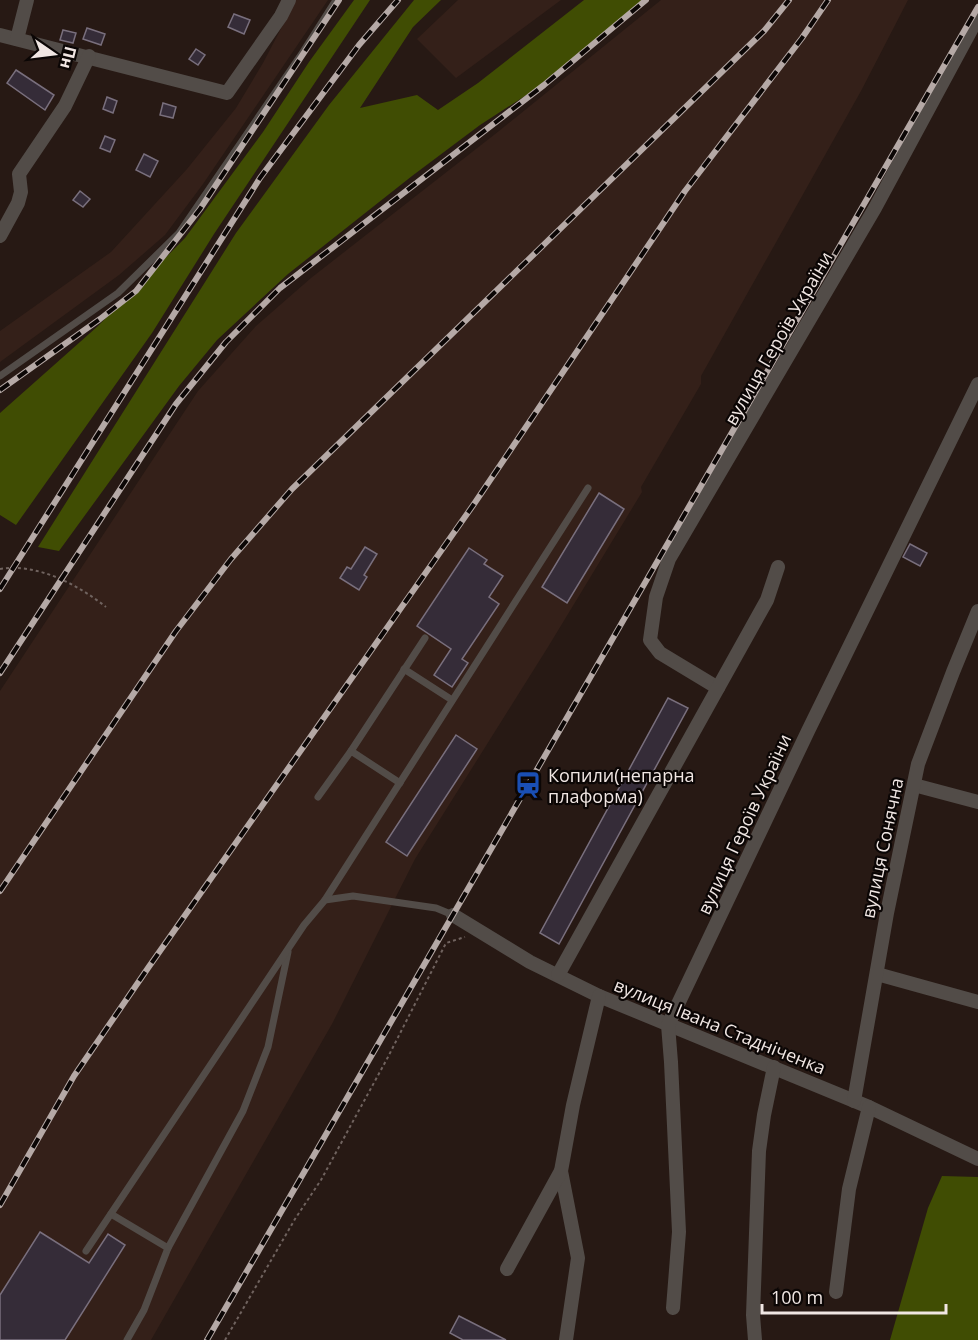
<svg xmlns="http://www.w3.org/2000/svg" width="978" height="1340" viewBox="0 0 978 1340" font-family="'Open Sans',sans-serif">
	<rect width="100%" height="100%" fill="#271914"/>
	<g fill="#342019">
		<path d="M296 0H328L203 184 165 235 119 275 0 362V331L111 252 187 169 236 108 263 63Z"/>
		<path d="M458 0H561L456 78 417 39Z"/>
		<path d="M661 0H908L861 91 701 376V384L641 487 642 492 548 647 415 859 332 1024 151 1340H0V691L198 391 256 326 311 278 499 131Z"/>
	</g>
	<g fill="#404d03">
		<path d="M354 0H370L214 234 152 333 16 525 0 515V413L98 326 185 238 263 132 309 62Z"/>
		<path d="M414 0H441L413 27 360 108 417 95 438 110 478 83 584 0H646L548 81 480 125 412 176 288 274 217 340 179 386 59 551 38 547 236 233 329 105Z"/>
		<path d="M942 1176 978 1177V1340H890L928 1208Z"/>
	</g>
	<g fill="#352c38" stroke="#796f7d" stroke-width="1.5">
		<path d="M234 14 250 20 244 34 228 27Z"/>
		<path d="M87 28 105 34 101 45 83 39Z"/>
		<path d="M63 30 76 33 73 43 60 40Z"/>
		<path d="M196 49 205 55 198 65 189 59Z"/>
		<path d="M16 70 54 95 45 110 7 83Z"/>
		<path d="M107 97 117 101 113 113 103 109Z"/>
		<path d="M163 103 176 107 173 118 160 115Z"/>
		<path d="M105 136 115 140 110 152 100 148Z"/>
		<path d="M144 154 158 161 150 177 136 170Z"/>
		<path d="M80 191 90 199 83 207 73 200Z"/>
		<path d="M599 493 624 509 567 603 542 587Z"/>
		<path d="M910 544 927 553 920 566 903 557Z"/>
		<path d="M365 547 377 554 364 575 367 577 359 590 340 578 347 567 351 569Z"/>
		<path d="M469 548 487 560 484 564 503 576 489 597 499 604 462 659 468 663 452 687 434 675 451 649 417 626Z"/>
		<path d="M668 698 688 708 559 944 540 933Z"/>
		<path d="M456 735 477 749 407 856 386 842Z"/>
		<path d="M40 1232 89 1263 108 1234 125 1245 65 1340H0V1295Z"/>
		<path d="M459 1316 506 1340H463L450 1333Z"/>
	</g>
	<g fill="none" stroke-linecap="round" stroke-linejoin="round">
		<g stroke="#70635f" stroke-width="2" stroke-dasharray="3 3" stroke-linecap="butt">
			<path d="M0 569C37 563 77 584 106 607"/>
			<path d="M225 1340 295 1219 321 1180 388 1057 446 943 465 937"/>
		</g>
		<g stroke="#524c48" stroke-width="7">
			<path d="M0 376 118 293 179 233 303 52 336 0"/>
			<path d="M404 669 452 700"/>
			<path d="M351 751 425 638"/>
			<path d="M318 797 351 751 400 783"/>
			<path d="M325 900 588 488"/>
			<path d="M111 1214 168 1248 144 1310 127 1340"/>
			<path d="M168 1248 243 1111 268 1047 288 952"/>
			<path d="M86 1251 304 925 325 900 353 896 436 908 453 915"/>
		</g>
		<g stroke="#524c48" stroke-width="14">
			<path d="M0 35 227 93 281 16 289 0"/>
			<path d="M17 39 27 0"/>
			<path d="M0 236 18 203 21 192 19 174 65 106 89 56"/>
			<path d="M718 688 660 653 650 640 656 597 669 559 875 208 978 17"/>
			<path d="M914 785 978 802"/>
			<path d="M453 915 530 962 599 996 869 1107 978 1159"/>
			<path d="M877 974 978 1002"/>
			<path d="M558 975 767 600 778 567"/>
			<path d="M854 1101 887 913 918 764 953 672 978 611"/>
			<path d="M561 1171 578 1258 566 1340"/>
			<path d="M507 1269 561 1171 573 1105 599 996"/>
			<path d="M836 1292 849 1189 869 1107"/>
			<path d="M673 1308 679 1232 671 1062 668 1025 808 731 978 384"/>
			<path d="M755 1340 753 1315 759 1151 764 1115 774 1067"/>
		</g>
		<defs>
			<g id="rail">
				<path d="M0 390 100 319 136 291 200 209 339 0"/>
				<path d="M0 589 260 178 359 45 398 0"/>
				<path d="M0 673 176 404 226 342 280 288 544 85 646 0"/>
				<path d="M0 891 176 631 231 559 292 489 764 31 789 0"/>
				<path d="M0 1205 74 1076 148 968 474 504 685 191 802 38 828 0"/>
				<path d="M207 1340 978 7"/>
			</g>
		</defs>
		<use href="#rail" stroke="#b5a9a6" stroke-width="6"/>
		<use href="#rail" stroke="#0b0605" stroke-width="4" stroke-dasharray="11" stroke-linecap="butt"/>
	</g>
	<defs>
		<symbol id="station-bare" viewBox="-9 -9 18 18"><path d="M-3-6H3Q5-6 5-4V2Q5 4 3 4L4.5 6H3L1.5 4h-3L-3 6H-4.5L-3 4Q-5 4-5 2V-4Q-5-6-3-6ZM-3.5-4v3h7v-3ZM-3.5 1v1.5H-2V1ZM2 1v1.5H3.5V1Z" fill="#1a4fb4" stroke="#0b0605" stroke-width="2.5" paint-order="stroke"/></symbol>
	</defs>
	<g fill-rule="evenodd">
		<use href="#station-bare" x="509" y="766" width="38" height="38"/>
	</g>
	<g text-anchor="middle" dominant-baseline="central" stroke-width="4.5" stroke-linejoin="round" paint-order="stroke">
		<g font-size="18" fill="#f0e6e3" stroke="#0b0605">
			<text transform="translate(778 338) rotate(-60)">вулиця Героїв України</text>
			<text transform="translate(744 824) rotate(-65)">вулиця Героїв України</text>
			<text transform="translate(882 848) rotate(-78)">вулиця Сонячна</text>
			<text transform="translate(720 1026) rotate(22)">вулиця Івана Стадніченка</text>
		</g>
		<g font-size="18" fill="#f0e6e3" stroke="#0b0605" text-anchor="start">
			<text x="548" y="775">Копили(непарна<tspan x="548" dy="21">плаформа)</tspan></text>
		</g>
	</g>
	<g transform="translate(54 54) rotate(104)" stroke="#0b0605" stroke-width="4.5" paint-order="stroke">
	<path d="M0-4.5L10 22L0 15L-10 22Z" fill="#f0e6e3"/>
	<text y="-9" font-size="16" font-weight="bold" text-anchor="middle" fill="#f0e6e3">Пн</text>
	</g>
	<path d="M762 1304v9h184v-9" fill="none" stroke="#f0e6e3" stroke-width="3"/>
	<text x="771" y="1304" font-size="18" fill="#f0e6e3" stroke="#0b0605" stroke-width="4.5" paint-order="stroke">100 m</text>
</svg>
